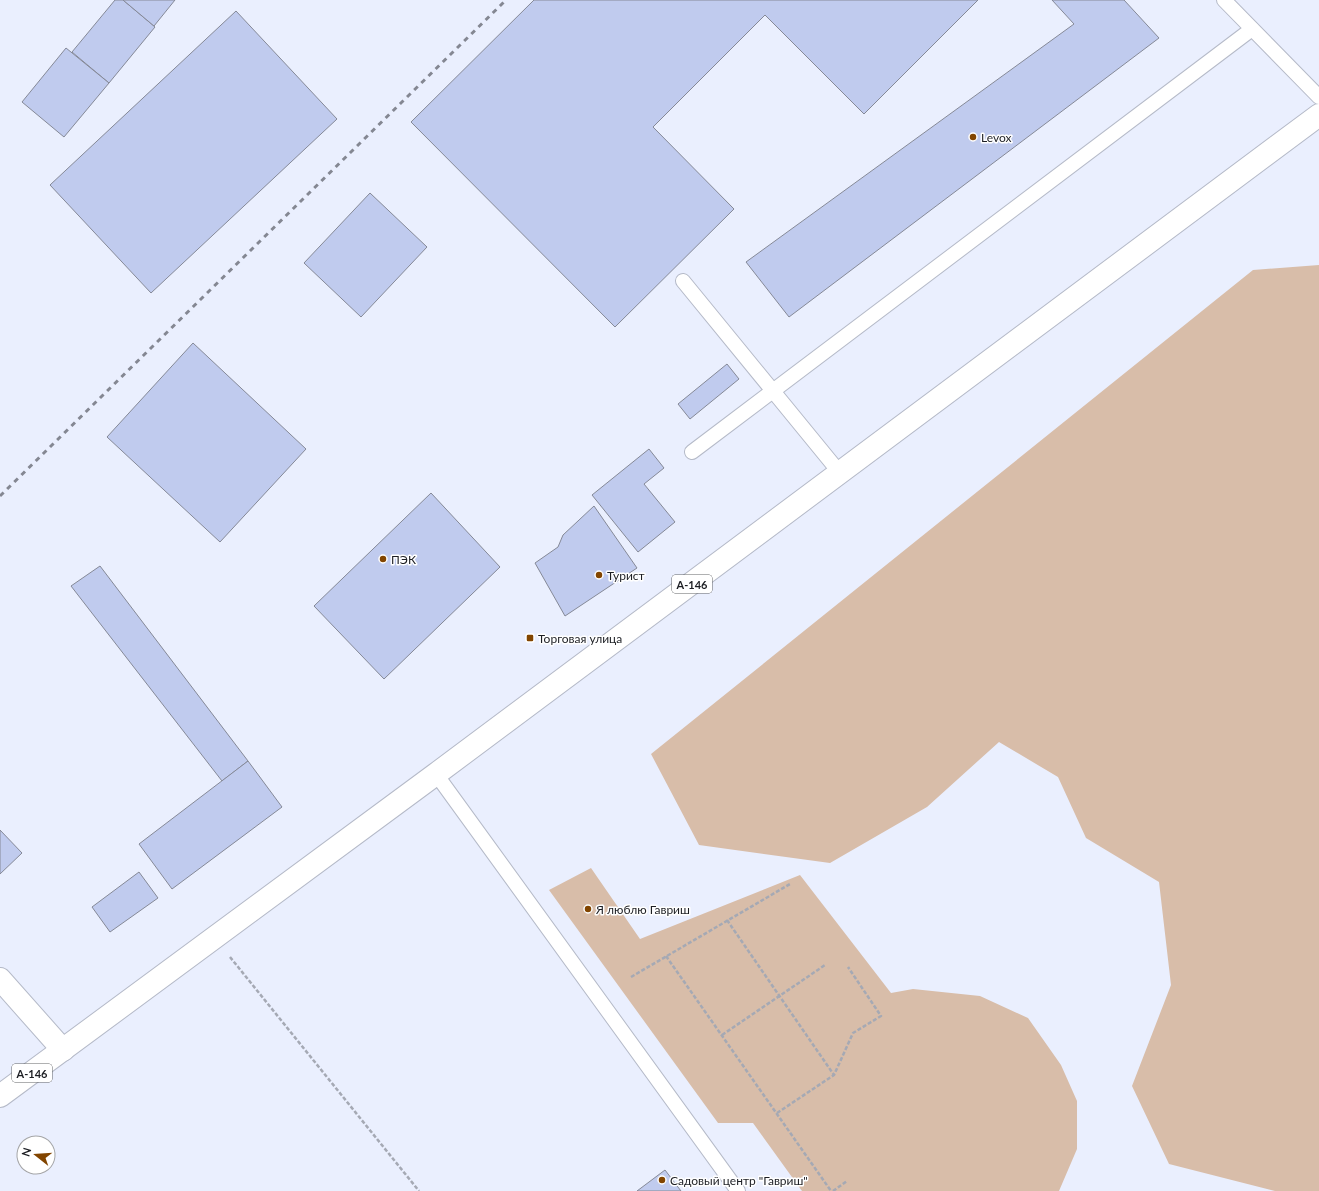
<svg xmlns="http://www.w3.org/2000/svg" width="1319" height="1191" viewBox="0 0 1319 1191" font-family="Lato,sans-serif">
	<rect width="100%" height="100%" fill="#eaeffe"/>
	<g fill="#d8bda9">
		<path d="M1319 265V1191H1275L1169 1164 1132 1086 1171 985 1159 882 1086 838 1058 777 999 742 927 807 830 863 699 845 651 754 1253 270Z"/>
		<path d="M591 868 640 939 800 875 891 993 913 989 980 996 1028 1018 1061 1065 1077 1101V1149L1059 1191H802L753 1123H718L549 890Z"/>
	</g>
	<g fill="#c0cbee" stroke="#858997">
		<path d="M115 0H123L155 27 109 83 72 52Z"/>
		<path d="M123 0H175L154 26Z"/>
		<path d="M534 0H978L864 114 765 15 653 127 734 209 615 327 411 122Z"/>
		<path d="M1052 0H1124L1159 38 789 317 746 262 1074 24Z"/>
		<path d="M236 11 337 119 151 293 50 185Z"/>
		<path d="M66 48 109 83 64 137 22 102Z"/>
		<path d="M370 193 427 247 361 317 304 263Z"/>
		<path d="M193 343 306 449 220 542 107 437Z"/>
		<path d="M727 364 739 379 690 419 678 404Z"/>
		<path d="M649 449 664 468 644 484 675 522 638 552 592 495Z"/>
		<path d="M431 493 500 567 384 679 314 606Z"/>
		<path d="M594 506 637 568 565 616 535 563 558 547 563 535Z"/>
		<path d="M100 566 248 761 222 781 71 586Z"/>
		<path d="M248 761 282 807 172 889 139 844Z"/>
		<path d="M0 830 22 853 0 874Z"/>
		<path d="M139 872 158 898 110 932 92 907Z"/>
		<path d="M665 1170 681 1191H637Z"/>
	</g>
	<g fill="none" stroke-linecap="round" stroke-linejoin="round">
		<defs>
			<g id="lane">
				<path d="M1224 0 1319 97"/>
				<path d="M683 281 840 473"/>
				<path d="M692 452 1252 29"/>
				<path d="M436 774 738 1191"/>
			</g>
			<path id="street" d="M0 979 63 1050"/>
			<path id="highway" d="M0 1096 436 774 1319 115"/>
		</defs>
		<use href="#lane" stroke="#b5bac8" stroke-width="16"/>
		<use href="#street" stroke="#b5bac8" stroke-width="24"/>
		<use href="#highway" stroke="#b5bac8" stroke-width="24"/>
		<g stroke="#a5a9b4" stroke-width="2.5" stroke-dasharray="4 2" stroke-linecap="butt">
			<path d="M727 920 834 1075"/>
			<path d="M666 956 831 1191"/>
			<path d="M230 957 419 1191"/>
			<path d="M631 977 790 884"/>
			<path d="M722 1035 825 965"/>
			<path d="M777 1113 834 1075 853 1033 881 1016 848 967"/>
			<path d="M833 1191 847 1181"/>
		</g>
		<use href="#lane" stroke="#fff" stroke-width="14"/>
		<use href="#street" stroke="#fff" stroke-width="22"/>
		<use href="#highway" stroke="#fff" stroke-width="22"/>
		<path stroke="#848792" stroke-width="3" stroke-dasharray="5 5" stroke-linecap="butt" d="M0 496 506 0"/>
	</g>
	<g fill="#824500" stroke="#fff" stroke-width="1.5">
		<circle cx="973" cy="137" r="4"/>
		<circle cx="383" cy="559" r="4"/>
		<circle cx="599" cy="575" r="4"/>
		<rect x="526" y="634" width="8" height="8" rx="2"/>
		<circle cx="588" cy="909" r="4"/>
		<circle cx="662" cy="1180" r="4"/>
	</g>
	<g text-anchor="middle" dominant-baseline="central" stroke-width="3" stroke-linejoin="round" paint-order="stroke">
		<g fill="#fff" stroke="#606265" stroke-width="1">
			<rect x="672" y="575" width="40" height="18" rx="3"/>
			<rect x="12" y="1064" width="40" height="18" rx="3"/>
		</g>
		<g font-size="11" font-weight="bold" fill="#1c1e23">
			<text x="692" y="584">А-146</text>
			<text x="32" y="1073">А-146</text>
		</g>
		<g font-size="12" fill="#1c1e23" stroke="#fff" text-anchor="start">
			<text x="981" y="137">Levox</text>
			<text x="391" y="559">ПЭК</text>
			<text x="607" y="575">Турист</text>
			<text x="538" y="638">Торговая улица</text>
			<text x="596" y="909">Я люблю Гавриш</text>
			<text x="670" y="1180">Садовый центр "Гавриш"</text>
		</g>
	</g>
	<g transform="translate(36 1155) rotate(287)"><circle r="19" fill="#ffffff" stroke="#a4a5a7"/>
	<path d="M0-3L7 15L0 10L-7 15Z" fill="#824500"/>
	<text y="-6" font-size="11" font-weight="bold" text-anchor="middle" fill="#1c1e23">N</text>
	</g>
</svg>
